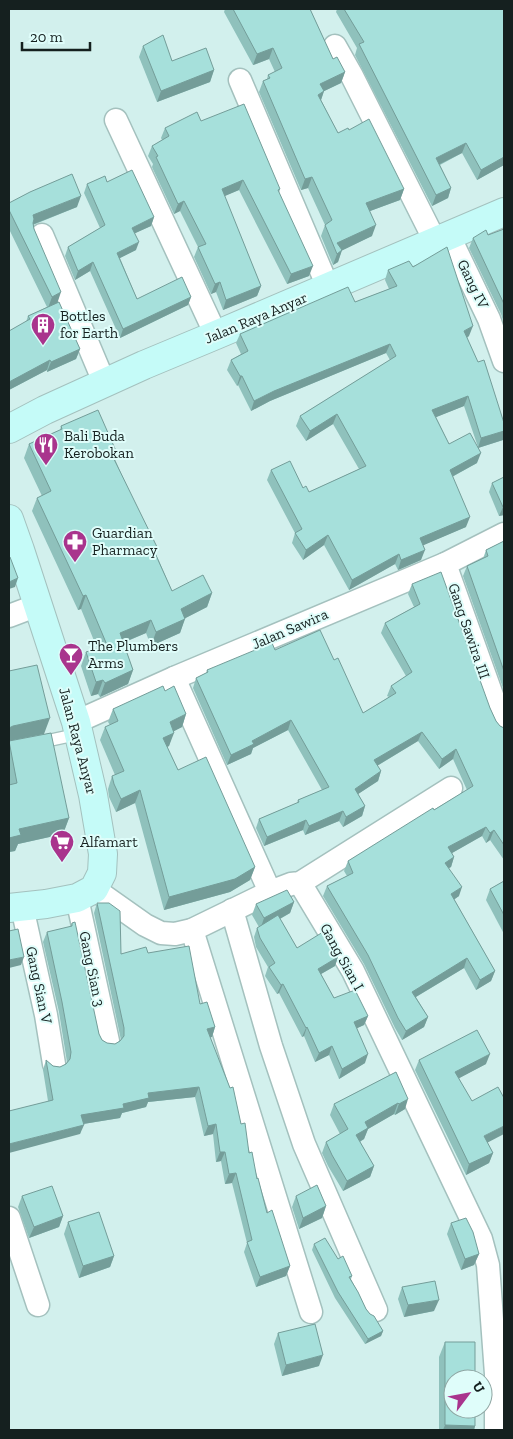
<svg xmlns="http://www.w3.org/2000/svg" width="513" height="1439" viewBox="0 0 513 1439" font-family="'Zilla Slab',serif">
	<rect width="100%" height="100%" fill="#d2f0ed"/>
	<g fill="none" stroke-linecap="round" stroke-linejoin="round">
		<defs>
			<path id="lane" d="M9 749 79 734"/>
			<g id="street">
				<path d="M335 46 352 76 435 241"/>
				<path d="M240 80 328 287"/>
				<path d="M116 120 216 335"/>
				<path d="M42 235 104 382"/>
				<path d="M449 236 489 319 504 361"/>
				<path d="M445 564 498 712 504 725"/>
				<path d="M9 616 38 605"/>
				<path d="M174 678 270 892"/>
				<path d="M76 722 174 678 445 564 504 534"/>
				<path d="M300 883 353 971 481 1239 488 1265 496 1374V1430"/>
				<path d="M94 889 145 925 161 933 175 934 192 930 270 892 291 884 300 883 451 788"/>
				<path d="M77 898 108 1041"/>
				<path d="M22 907 46 1015 54 1064"/>
				<path d="M232 910 271 1046 304 1144 376 1310"/>
				<path d="M192 930 311 1312"/>
				<path d="M9 1218 38 1305"/>
			</g>
			<g id="secondary">
				<path d="M9 429 45 410 144 365 216 335 504 212"/>
				<path d="M9 519 20 550 76 722 93 795 103 854 102 873 94 889 77 898 46 904 9 908"/>
			</g>
		</defs>
		<use href="#lane" stroke="#a4c1be" stroke-width="14"/>
		<use href="#street" stroke="#a4c1be" stroke-width="25"/>
		<use href="#secondary" stroke="#a4c1be" stroke-width="30"/>
		<use href="#lane" stroke="#fff" stroke-width="11"/>
		<use href="#street" stroke="#fff" stroke-width="22"/>
		<use href="#secondary" stroke="#c5fbf8" stroke-width="28"/>
	</g>
	<g fill="#8fc1bc" fill-rule="evenodd">
		<path d="M225 9H310L333 59 345 72 341 83 324 91 321 100 338 133 349 130 404 189 400 200 370 211 372 236 342 250 338 262 333 265 321 236 325 225 308 188 301 190 259 92 263 81 267 79 268 75 275 72 269 59 253 65 224 12Z"/>
		<path d="M337 9H504V165L477 180 462 153 440 165 451 188 448 198 432 206 355 55 357 48 336 12Z"/>
		<path d="M143 46 172 61 214 70 210 82 157 102 139 57Z"/>
		<path d="M201 121 280 189 279 193 309 276 287 284 239 190 224 196 261 286 257 296 223 310 216 292 211 294 194 257 198 247 180 211 174 214 152 167 153 164 148 156 152 146 162 140 161 138 165 128Z"/>
		<path d="M107 182 154 217 151 226 135 233 136 250 120 258 137 299 191 297 188 305 120 338 90 271 75 280 65 256 68 247 100 228 84 193 87 184Z"/>
		<path d="M9 203 77 207 33 225 57 303 80 349 76 359 47 372V370L9 390V331L26 322 28 316 47 307 9 229Z"/>
		<path d="M504 229V323L501 314 469 248 473 238 488 235Z"/>
		<path d="M413 267 469 336 467 338 504 423V436L503 440 478 448 477 463 452 477 466 527 423 545 421 560 398 570 395 564 349 590 324 545 303 560 292 543 295 533 267 480 271 470 303 488 309 492 359 469 333 424 306 441 296 426 300 416 390 360 386 353 270 401 251 411 238 385 237 386 227 370 231 360 241 354 236 343 240 334 355 302 389 289 385 280 388 270ZM464 406 478 447 449 444 436 417Z"/>
		<path d="M61 426 116 451 114 457 172 591 212 593 207 607 185 618 180 633 151 646 146 633 123 643 133 670 128 684 100 697 98 694 91 696 81 666 86 652 97 648 81 609 78 610 32 511 37 498 42 496 24 458 29 444 60 430Z"/>
		<path d="M504 477V515L499 516 489 492 492 483Z"/>
		<path d="M504 541V687L503 688 463 576 467 566 483 559 486 550Z"/>
		<path d="M412 584 490 708 496 721 500 726 504 728V860L490 840 486 843 482 836 452 853 454 857 451 867 449 868 459 896 454 899 495 971 491 981 476 990 464 968 416 997 428 1017 424 1027 402 1040 395 1028 364 964 323 896 327 886 347 876 344 871 348 861 467 790 453 759 439 769 418 741 377 766 381 771 378 781 358 794 365 806 362 816 343 827 339 821 305 835 303 830 264 846 256 828 259 819 297 803 298 800 322 790 288 730 253 748 251 754 227 765 193 688 196 678 206 673 207 670 275 650 334 660 363 713 389 697 387 696 391 686 406 676 381 633 385 623 414 607 408 594Z"/>
		<path d="M9 671 44 734 9 741 69 818 63 834 18 844 15 851 9 852Z"/>
		<path d="M165 691 186 714 182 727 173 731 169 746 167 747 178 770 255 867 250 880 230 892 164 910 135 803 116 812 109 797 108 789 112 776 115 775 100 740 105 727 110 725 108 722 113 709Z"/>
		<path d="M504 881V934L486 900 490 889Z"/>
		<path d="M294 902 290 913 280 919 297 948 338 957 335 966 321 974 334 998 368 1016 364 1025 357 1028 365 1063 339 1079 329 1055 315 1062 304 1036 302 1037 279 993 277 994 265 976 268 967 256 947 254 937 257 928 259 927 252 915 256 904Z"/>
		<path d="M97 903 121 954 148 953 200 1004 215 1027 212 1037H210L241 1124 267 1213 290 1266 286 1276 256 1287 244 1252 247 1243 232 1183 225 1184 221 1161 216 1162 213 1134 204 1136 195 1097 148 1102 146 1107 122 1113 120 1118 83 1124 80 1134 48 1101 43 1070 46 1060 53 1066 60 1067 66 1064 67 1062 59 1012 43 942 47 932 70 927 72 923 99 1034 102 1040 107 1043 115 1044 121 1040 94 913Z"/>
		<path d="M419 1060 486 1064 459 1078 487 1143 493 1153 489 1163 466 1175 415 1070Z"/>
		<path d="M396 1072 405 1109 395 1115 394 1114 368 1129 364 1139 360 1142 374 1166 370 1177 343 1191 328 1166 322 1153 326 1142 340 1134 330 1115 334 1104Z"/>
		<path d="M22 1196 63 1216 59 1227 29 1238 18 1207Z"/>
		<path d="M296 1196 326 1206 322 1218 299 1229 292 1207Z"/>
		<path d="M68 1222 114 1256 110 1267 79 1278 64 1234Z"/>
		<path d="M451 1223 479 1254 474 1265 461 1270 447 1234Z"/>
		<path d="M314 1244 338 1259 352 1276 351 1279 366 1309 383 1331 381 1336 365 1344 335 1298 312 1250Z"/>
		<path d="M402 1287 434 1311 404 1317 398 1299Z"/>
		<path d="M278 1333 319 1366 282 1376 274 1344Z"/>
		<path d="M445 1342 475 1426 474 1430H439V1357Z"/>
	</g>
	<g fill="#749d99">
		<path d="M273 48 269 59 253 65 257 54Z"/>
		<path d="M214 70 210 82 157 102 161 91Z"/>
		<path d="M345 72 341 83 316 95 320 84Z"/>
		<path d="M324 91 320 103 318 95Z"/>
		<path d="M466 143 462 153 432 168 436 158Z"/>
		<path d="M504 157V165L477 180 481 170Z"/>
		<path d="M312 177 308 188 301 190 305 179Z"/>
		<path d="M243 180 239 190 218 199 222 189Z"/>
		<path d="M451 188 448 198 432 206 436 195Z"/>
		<path d="M404 189 400 200 362 214 366 203Z"/>
		<path d="M81 196 77 207 29 226 33 215Z"/>
		<path d="M184 201 180 211 174 214 178 204Z"/>
		<path d="M154 217 151 226 129 236 132 228Z"/>
		<path d="M376 225 372 236 337 253V243Z"/>
		<path d="M139 242 136 250 114 261 117 253Z"/>
		<path d="M342 250 338 262 333 265 337 254Z"/>
		<path d="M93 262 90 271 75 280 78 271Z"/>
		<path d="M313 266 309 276 287 284 291 274Z"/>
		<path d="M220 282 216 292 211 294 215 284Z"/>
		<path d="M261 286 257 296 223 310 226 300Z"/>
		<path d="M61 292 57 304 48 308 52 297Z"/>
		<path d="M191 297 188 305 120 338 123 329Z"/>
		<path d="M473 326 469 336 460 341 464 331Z"/>
		<path d="M390 344 386 353 270 401 251 411 254 401 274 391Z"/>
		<path d="M80 349 76 359 47 372 51 362Z"/>
		<path d="M50 360 47 370 9 390V382Z"/>
		<path d="M240 376H242L238 385 237 386Z"/>
		<path d="M468 396 464 406 429 420 432 410Z"/>
		<path d="M337 414 333 424 306 441 310 431Z"/>
		<path d="M504 431V436L503 440 478 448 481 438Z"/>
		<path d="M116 451 111 464V453Z"/>
		<path d="M481 453 477 463 446 480 450 470Z"/>
		<path d="M504 506V515L499 516 503 507Z"/>
		<path d="M470 517 466 527 417 548 420 538Z"/>
		<path d="M328 535 324 545 303 560 306 550Z"/>
		<path d="M425 550 421 560 398 570 401 560Z"/>
		<path d="M399 554 395 564 349 590 352 580Z"/>
		<path d="M18 578 15 587 9 589V582Z"/>
		<path d="M212 593 207 607 176 623 181 609Z"/>
		<path d="M86 595 81 609 78 610 83 596Z"/>
		<path d="M185 619 180 633 151 646 156 632Z"/>
		<path d="M151 620 146 633 115 646 120 633Z"/>
		<path d="M133 670 128 684 100 697 105 683Z"/>
		<path d="M103 680 98 694 91 696 96 682Z"/>
		<path d="M186 714 182 727 165 736 170 722Z"/>
		<path d="M50 718 44 734 9 741V728L13 726Z"/>
		<path d="M291 720 288 730 253 748 251 754 227 765 231 755 252 741Z"/>
		<path d="M422 732 418 741 370 770 374 760Z"/>
		<path d="M174 733 169 746 158 751 163 738Z"/>
		<path d="M456 749 453 759 439 769 442 759Z"/>
		<path d="M381 771 378 781 352 798 355 789Z"/>
		<path d="M140 790 135 803 116 812 121 799Z"/>
		<path d="M365 806 362 816 343 827 346 817Z"/>
		<path d="M343 811 339 821 305 835 309 826Z"/>
		<path d="M69 818 63 834 18 844 15 851 9 852V838L19 829Z"/>
		<path d="M306 820 303 830 264 846 267 837Z"/>
		<path d="M486 827 482 836 445 857 448 847Z"/>
		<path d="M494 830 490 840 486 843 490 833Z"/>
		<path d="M454 857 451 867 441 872 445 863Z"/>
		<path d="M255 867 250 880 230 892 164 910 169 897Z"/>
		<path d="M462 887 459 896 448 904 451 894Z"/>
		<path d="M294 902 290 913 260 930 264 918Z"/>
		<path d="M24 957 21 965 9 968V960Z"/>
		<path d="M338 957 335 966 314 978 318 969Z"/>
		<path d="M467 958 464 968 409 1001 412 992Z"/>
		<path d="M495 971 491 981 476 990 480 980Z"/>
		<path d="M283 984 279 993 277 994 281 985Z"/>
		<path d="M368 1016 364 1025 351 1031 354 1022Z"/>
		<path d="M428 1017 424 1027 402 1040 406 1031Z"/>
		<path d="M215 1027 212 1037 204 1039 207 1029Z"/>
		<path d="M307 1027 304 1036 302 1037 306 1028Z"/>
		<path d="M332 1046 329 1055 315 1062 319 1053Z"/>
		<path d="M368 1054 365 1063 339 1079 342 1069Z"/>
		<path d="M490 1054 486 1064 452 1082 455 1072Z"/>
		<path d="M199 1087 195 1097 148 1102 146 1107 122 1113 120 1118 77 1125 81 1115 123 1104 148 1093Z"/>
		<path d="M408 1099 405 1109 395 1115 399 1104Z"/>
		<path d="M398 1103 394 1114 368 1129 364 1139 352 1146 356 1135 365 1122Z"/>
		<path d="M216 1124 213 1134 204 1136 208 1126Z"/>
		<path d="M84 1125 80 1134 9 1153V1144Z"/>
		<path d="M504 1126V1134L481 1146 484 1136Z"/>
		<path d="M220 1152H225L221 1161 216 1162Z"/>
		<path d="M493 1153 489 1163 466 1175 469 1164Z"/>
		<path d="M374 1166 370 1177 343 1191 347 1181Z"/>
		<path d="M236 1173 232 1183 225 1184 229 1174Z"/>
		<path d="M326 1206 322 1218 299 1229 303 1218Z"/>
		<path d="M63 1216 59 1227 29 1238 34 1227Z"/>
		<path d="M479 1254 474 1265 461 1270 465 1259Z"/>
		<path d="M114 1256 110 1267 79 1278 83 1266Z"/>
		<path d="M290 1266 286 1276 256 1287 260 1277Z"/>
		<path d="M439 1300 434 1311 404 1317 408 1305Z"/>
		<path d="M383 1331 381 1336 365 1344 368 1339Z"/>
		<path d="M323 1355 319 1366 282 1376 286 1365Z"/>
		<path d="M445 1425 475 1426 474 1430H443Z"/>
	</g>
	<g fill="#a6e0db" stroke="#749d99">
		<path d="M233 9H310L333 59 337 57 345 72 320 84 324 91 318 95 338 133 348 128 349 130 369 119 404 189 366 203 376 225 337 243 342 250 337 254 325 225 332 220 312 177 305 179 263 81 270 78 268 75 282 68 273 48 257 54Z"/>
		<path d="M344 9H504V157L481 170 466 143 436 158 451 188 436 195 359 44 364 42Z"/>
		<path d="M163 35 172 61 206 48 214 70 161 91 143 46Z"/>
		<path d="M244 104 280 189 278 190 313 266 291 274 243 180 222 189 261 286 226 300 220 282 215 284 198 247 206 244 184 201 178 204 156 157 158 156 152 146 169 136 165 128 197 112 201 121Z"/>
		<path d="M132 170 154 217 132 228 139 242 117 253 137 299 182 277 191 297 123 329 93 262 78 271 68 247 105 225 87 184 105 176 107 182Z"/>
		<path d="M72 174 81 196 33 215 34 219 33 223 34 229 61 292 52 297 9 210V203L30 192Z"/>
		<path d="M504 229V304L473 238 486 230 488 235Z"/>
		<path d="M447 247 473 326 464 331 478 362 484 360 504 423V431L481 438 468 396 432 410 449 444 470 433 481 453 450 470 470 517 420 538 425 550 401 560 399 554 352 580 328 535 306 550 295 533 302 529 271 470 290 461 303 488 306 486 309 492 366 466 337 414 310 431 300 416 396 356 390 344 274 391 254 401 242 376H240L231 360 248 351 240 334 348 287 355 302 397 286 388 270 409 261 413 267Z"/>
		<path d="M59 302 80 349 51 362 50 360 9 382V331L30 319 28 316Z"/>
		<path d="M98 410 116 451 111 453 158 549 154 551 172 591 203 575 212 593 181 609 185 619 156 632 151 620 120 633 133 670 105 683 103 680 96 682 86 652 107 645 86 595 83 596 37 498 51 491 29 444 62 429 61 426Z"/>
		<path d="M504 477V506L503 507 492 483Z"/>
		<path d="M504 541V671L467 566 488 556 486 550Z"/>
		<path d="M9 557H10L18 578 9 582Z"/>
		<path d="M441 572 490 708 496 721 500 726 504 728V845L494 830 490 833 486 827 448 847 454 857 445 863 462 887 451 894 495 971 480 980 467 958 412 992 428 1017 406 1031 398 1018 368 955 327 886 353 873 348 861 433 808 434 810 473 786 456 749 442 759 422 732 374 760 381 771 355 789 365 806 346 817 343 811 309 826 306 820 267 837 259 819 299 802 298 800 329 787 291 720 252 741 254 744 231 755 196 678 208 672 207 670 272 643 275 650 320 630 334 660 338 658 363 713 396 693 391 686 412 672 385 623 420 604 412 584Z"/>
		<path d="M37 665 50 718 13 726 9 728V671Z"/>
		<path d="M163 686 165 691 174 686 186 714 170 722 174 733 163 738 178 770 206 757 255 867 235 879 169 897 140 790 121 799 114 784 112 776 124 771 105 727 118 721 113 709Z"/>
		<path d="M51 733 69 818 19 829 21 835 9 838V785L17 783 9 741Z"/>
		<path d="M504 881V915L490 889Z"/>
		<path d="M287 890 294 902 264 918 256 904Z"/>
		<path d="M97 903H109L120 911 121 954 146 947 148 953 189 946 200 1004 207 1002 215 1027 207 1029 230 1088 233 1087 241 1124 245 1123 249 1153 252 1152 257 1179 258 1178 267 1213 272 1210 290 1266 260 1277 247 1242 252 1240 236 1173 229 1174 225 1152H220L216 1124 208 1126 199 1087 148 1093 149 1098 123 1104 124 1108 81 1115 84 1125 9 1144V1111L53 1100 46 1060 53 1066 60 1067 66 1064 70 1059 71 1052 62 1002 47 932 72 926V923L75 922 99 1034 102 1040 107 1043 115 1044 120 1041 124 1036V1028Z"/>
		<path d="M278 915 297 948 323 932 338 957 318 969 334 998 355 990 368 1016 354 1022 368 1054 342 1069 332 1046 319 1053 307 1027 306 1028 283 984 281 985 269 967 275 963 260 938 257 928Z"/>
		<path d="M18 929 24 957 9 960V931Z"/>
		<path d="M477 1030 490 1054 455 1072 472 1101 498 1087 504 1098V1126L484 1136 493 1153 469 1164 419 1060Z"/>
		<path d="M396 1072 408 1099 399 1104 398 1103 365 1122 368 1128 356 1135 374 1166 347 1181 332 1155 326 1142 348 1129 334 1104Z"/>
		<path d="M317 1185 326 1206 303 1218 296 1196Z"/>
		<path d="M52 1186 63 1216 34 1227 22 1196Z"/>
		<path d="M99 1212 114 1256 83 1266 68 1222Z"/>
		<path d="M466 1218 473 1232 479 1254 465 1259 451 1223Z"/>
		<path d="M325 1238 338 1259 343 1256 352 1276 349 1277 358 1292 366 1309 370 1314 374 1316 383 1331 368 1339 338 1292 314 1244Z"/>
		<path d="M435 1281 439 1300 408 1305 402 1287Z"/>
		<path d="M315 1324 323 1355 286 1365 278 1333Z"/>
		<path d="M445 1342H475V1379H453V1409H475V1426L445 1425Z"/>
	</g>
	<defs>
		<symbol id="building-pin" viewBox="-11 -11 22 30"><path d="M0 17L-7.5 6A9.5 9.5 0 1 1 7.5 6Z" fill="#a9348d" stroke="#dffdfa"/><path d="M-4-6H4V6H1V3H-1V6H-4ZM-2.5-4.3h1.7v1.8h-1.7ZM.8-4.3h1.7v1.8H.8ZM-2.5-1h1.7V.8h-1.7ZM.8-1h1.7V.8H.8Z" fill="#fff"/></symbol>
		<symbol id="restaurant-pin" viewBox="-11 -11 22 30"><path d="M0 17L-7.5 6A9.5 9.5 0 1 1 7.5 6Z" fill="#a9348d" stroke="#dffdfa"/><path d="M-5-6h1v4h1v-4h1v4h1v-4h1v5L-1.5 .5V6h-2V.5L-5-1ZM5-6V6H3V1.5H1.5Q1.5-4 5-6Z" fill="#fff"/></symbol>
		<symbol id="pharmacy-pin" viewBox="-11 -11 22 30"><path d="M0 17L-7.5 6A9.5 9.5 0 1 1 7.5 6Z" fill="#a9348d" stroke="#dffdfa"/><path d="M-2-6h4v4h4v4h-4v4h-4v-4h-4v-4h4Z" fill="#fff"/></symbol>
		<symbol id="bar-pin" viewBox="-11 -11 22 30"><path d="M0 17L-7.5 6A9.5 9.5 0 1 1 7.5 6Z" fill="#a9348d" stroke="#dffdfa"/><path d="M-6-5H6L.8 .8V4.5H3.5V6h-7V4.5H-.8V.8Z" fill="#fff"/></symbol>
		<symbol id="supermarket-pin" viewBox="-11 -11 22 30"><path d="M0 17L-7.5 6A9.5 9.5 0 1 1 7.5 6Z" fill="#a9348d" stroke="#dffdfa"/><path d="M-6-5.5h2.5l.6 2H6L4.5 2H-2.5L-4.4-4H-6ZM-1.5 3.2a1.3 1.3 0 1 0 .1 0ZM3 3.2a1.3 1.3 0 1 0 .1 0Z" fill="#fff"/></symbol>
	</defs>
	<g fill-rule="evenodd">
		<use href="#building-pin" x="29" y="311" width="28" height="38"/>
		<use href="#restaurant-pin" x="32" y="431" width="28" height="38"/>
		<use href="#pharmacy-pin" x="61" y="528" width="28" height="38"/>
		<use href="#bar-pin" x="57" y="641" width="28" height="38"/>
		<use href="#supermarket-pin" x="48" y="828" width="28" height="38"/>
	</g>
	<g text-anchor="middle" dominant-baseline="central" stroke-width="4" stroke-linejoin="round" paint-order="stroke">
		<g font-size="15" fill="#15201f" stroke="#dffdfa">
			<text transform="translate(473 284) rotate(64)">Gang IV</text>
			<text transform="translate(256 318) rotate(-23)">Jalan Raya Anyar</text>
			<text transform="translate(290 629) rotate(-23)">Jalan Sawira</text>
			<text transform="translate(469 631) rotate(71)">Gang Sawira III</text>
			<text transform="translate(78 741) rotate(75)">Jalan Raya Anyar</text>
			<text transform="translate(342 957) rotate(61)">Gang Sian I</text>
			<text transform="translate(92 969) rotate(78)">Gang Sian 3</text>
			<text transform="translate(39 985) rotate(78)">Gang Sian V</text>
		</g>
		<g font-size="15" fill="#15201f" stroke="#dffdfa" text-anchor="start">
			<text x="60" y="316">Bottles<tspan x="60" dy="17">for Earth</tspan></text>
			<text x="64" y="436">Bali Buda<tspan x="64" dy="17">Kerobokan</tspan></text>
			<text x="92" y="533">Guardian<tspan x="92" dy="17">Pharmacy</tspan></text>
			<text x="88" y="646">The Plumbers<tspan x="88" dy="17">Arms</tspan></text>
			<text x="80" y="842">Alfamart</text>
		</g>
	</g>
	<rect width="513" height="1439" fill="none" stroke="#15201f" stroke-width="20"/>
	<g transform="translate(468 1394) rotate(58)"><circle r="24" fill="#dffdfa" stroke="#8ea5a2"/>
	<path d="M0-4L9 19L0 12L-9 19Z" fill="#a9348d"/>
	<text y="-8" font-size="14" font-weight="bold" text-anchor="middle" fill="#15201f">U</text>
	</g>
	<path d="M22 42v8h68v-8" fill="none" stroke="#15201f" stroke-width="2.5"/>
	<text x="30" y="42" font-size="15" fill="#15201f" stroke="#dffdfa" stroke-width="4" paint-order="stroke">20 m</text>
</svg>
